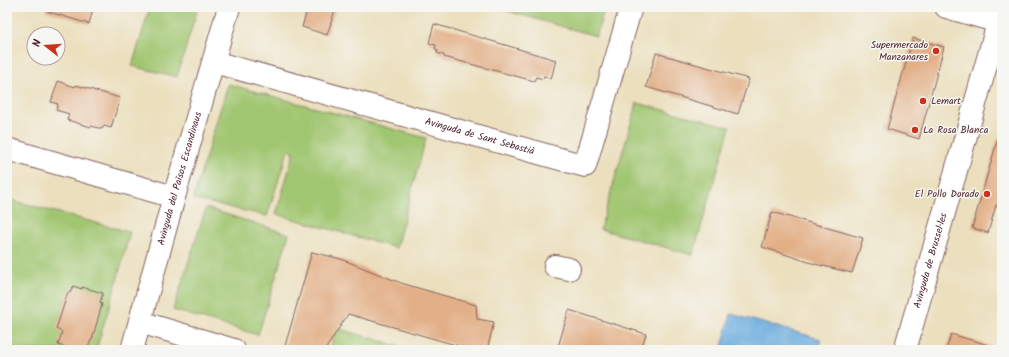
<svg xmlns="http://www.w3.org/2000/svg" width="1009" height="357" viewBox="0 0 1009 357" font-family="Kalam,sans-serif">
	<rect width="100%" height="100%" fill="#f6f6f2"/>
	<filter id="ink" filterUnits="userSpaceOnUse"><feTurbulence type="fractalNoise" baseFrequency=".025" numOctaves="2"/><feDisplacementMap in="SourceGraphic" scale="8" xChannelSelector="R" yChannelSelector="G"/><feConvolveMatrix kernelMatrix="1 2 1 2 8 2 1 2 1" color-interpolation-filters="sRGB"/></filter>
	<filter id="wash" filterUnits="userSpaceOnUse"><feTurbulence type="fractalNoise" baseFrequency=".012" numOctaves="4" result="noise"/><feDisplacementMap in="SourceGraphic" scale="16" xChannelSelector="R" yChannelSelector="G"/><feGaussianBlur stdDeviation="0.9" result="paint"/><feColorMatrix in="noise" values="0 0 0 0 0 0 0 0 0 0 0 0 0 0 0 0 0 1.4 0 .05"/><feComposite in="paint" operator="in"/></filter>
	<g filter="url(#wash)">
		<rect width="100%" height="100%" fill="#ebdfbd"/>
		<g fill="#a1c671" stroke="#76724e">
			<path d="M150 7H198L177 77 132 66Z"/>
			<path d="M501 7H605L596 36 500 9Z"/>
			<path d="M228 84 426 138 396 248 276 214 294 152 288 150 267 216 193 199Z"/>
			<path d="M637 103 730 127 693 255 600 229Z"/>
			<path d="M7 199 130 232 115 288 96 350H7Z"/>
			<path d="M206 208 289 234 258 335 173 310Z"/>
			<path d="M336 328 412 350H330Z"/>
		</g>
		<path fill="#69abdd" stroke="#5a6584" d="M731 314 821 339 818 350H721Z"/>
		<g id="blocks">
			<g fill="#e2af86">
				<path d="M46 7H85L93 9 89 24 46 11Z"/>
				<path d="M308 7H336L327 35 302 27Z"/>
				<path d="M434 24 556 60 551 79 544 76 543 79 536 77 534 81 444 57V55L437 53 438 50 435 49 436 45 429 43Z"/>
				<path d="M913 38 944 47 919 139 887 129Z"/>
				<path d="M656 53 749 79 738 114 646 87Z"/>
				<path d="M58 81 75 87 76 85 120 98 111 128 104 126 102 129 91 126V127L67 120 69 114 56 110 58 104 51 102Z"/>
				<path d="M998 138 1002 139V193L998 206 996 205 988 233 972 228Z"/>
				<path d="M772 212 863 238 852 273 815 264 762 247Z"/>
				<path d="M312 252 341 259 401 283 476 305 477 319 494 322 487 350H473L348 314 325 350H292L285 346Z"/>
				<path d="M73 286 82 289V287L103 293 100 302 102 304 92 340H91L87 350H64L65 347 58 345 62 332 56 329 68 292 70 293Z"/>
				<path d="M569 310 646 334 641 350H557Z"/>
				<path d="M951 334 992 346V350H946Z"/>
			</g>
		</g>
	</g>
	<g filter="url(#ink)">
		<use href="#blocks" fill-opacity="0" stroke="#82625e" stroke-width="1"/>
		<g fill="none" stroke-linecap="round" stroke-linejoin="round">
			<defs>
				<g id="minor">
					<path d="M946 7 1002 23"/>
					<path id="s1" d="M214 62 585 166 631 7"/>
					<path d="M7 149 174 197"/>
					<path d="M555 266 569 269"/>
					<path d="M140 322 234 350"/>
					<path id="s2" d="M132 350 174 197 229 7"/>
					<path id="s3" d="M905 350 1002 9"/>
				</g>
			</defs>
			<use href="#minor" stroke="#82625e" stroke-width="24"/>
			<use href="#minor" stroke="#fff" stroke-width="22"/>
		</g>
	</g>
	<g fill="#c8321e" stroke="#f6f6f2" stroke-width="1.5">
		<circle cx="936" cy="51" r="4"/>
		<circle cx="923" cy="101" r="4"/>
		<circle cx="915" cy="130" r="4"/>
		<circle cx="987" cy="194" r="4"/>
	</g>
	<g text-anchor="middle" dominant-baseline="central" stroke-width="3" stroke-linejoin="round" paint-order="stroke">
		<g font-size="10" fill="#4a1f2b" stroke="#f6f6f2" text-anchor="end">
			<text x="928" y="45">Supermercado<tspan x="928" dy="12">Manzanares</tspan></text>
			<text x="931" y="101" text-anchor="start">Lemart</text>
			<text x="923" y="130" text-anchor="start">La Rosa Blanca</text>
			<text x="979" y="194">El Pollo Dorado</text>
		</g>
		<g font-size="10" fill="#4a1f2b" stroke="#f6f6f2">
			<text stroke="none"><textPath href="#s1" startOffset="276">Avinguda de Sant Sebastià</textPath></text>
			<text stroke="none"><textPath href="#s2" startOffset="178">Avinguda del Països Escandinaus</textPath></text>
			<text stroke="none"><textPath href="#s3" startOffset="93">Avinguda de Brussel·les</textPath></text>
		</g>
	</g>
	<rect width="1009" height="357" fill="none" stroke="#f6f6f2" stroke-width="24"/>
	<g transform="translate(46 46) rotate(287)"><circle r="19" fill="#f6f6f2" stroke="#b1a0a2"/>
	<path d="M0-3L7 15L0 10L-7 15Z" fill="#c8321e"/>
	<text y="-6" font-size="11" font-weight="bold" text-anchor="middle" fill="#4a1f2b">N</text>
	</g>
</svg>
